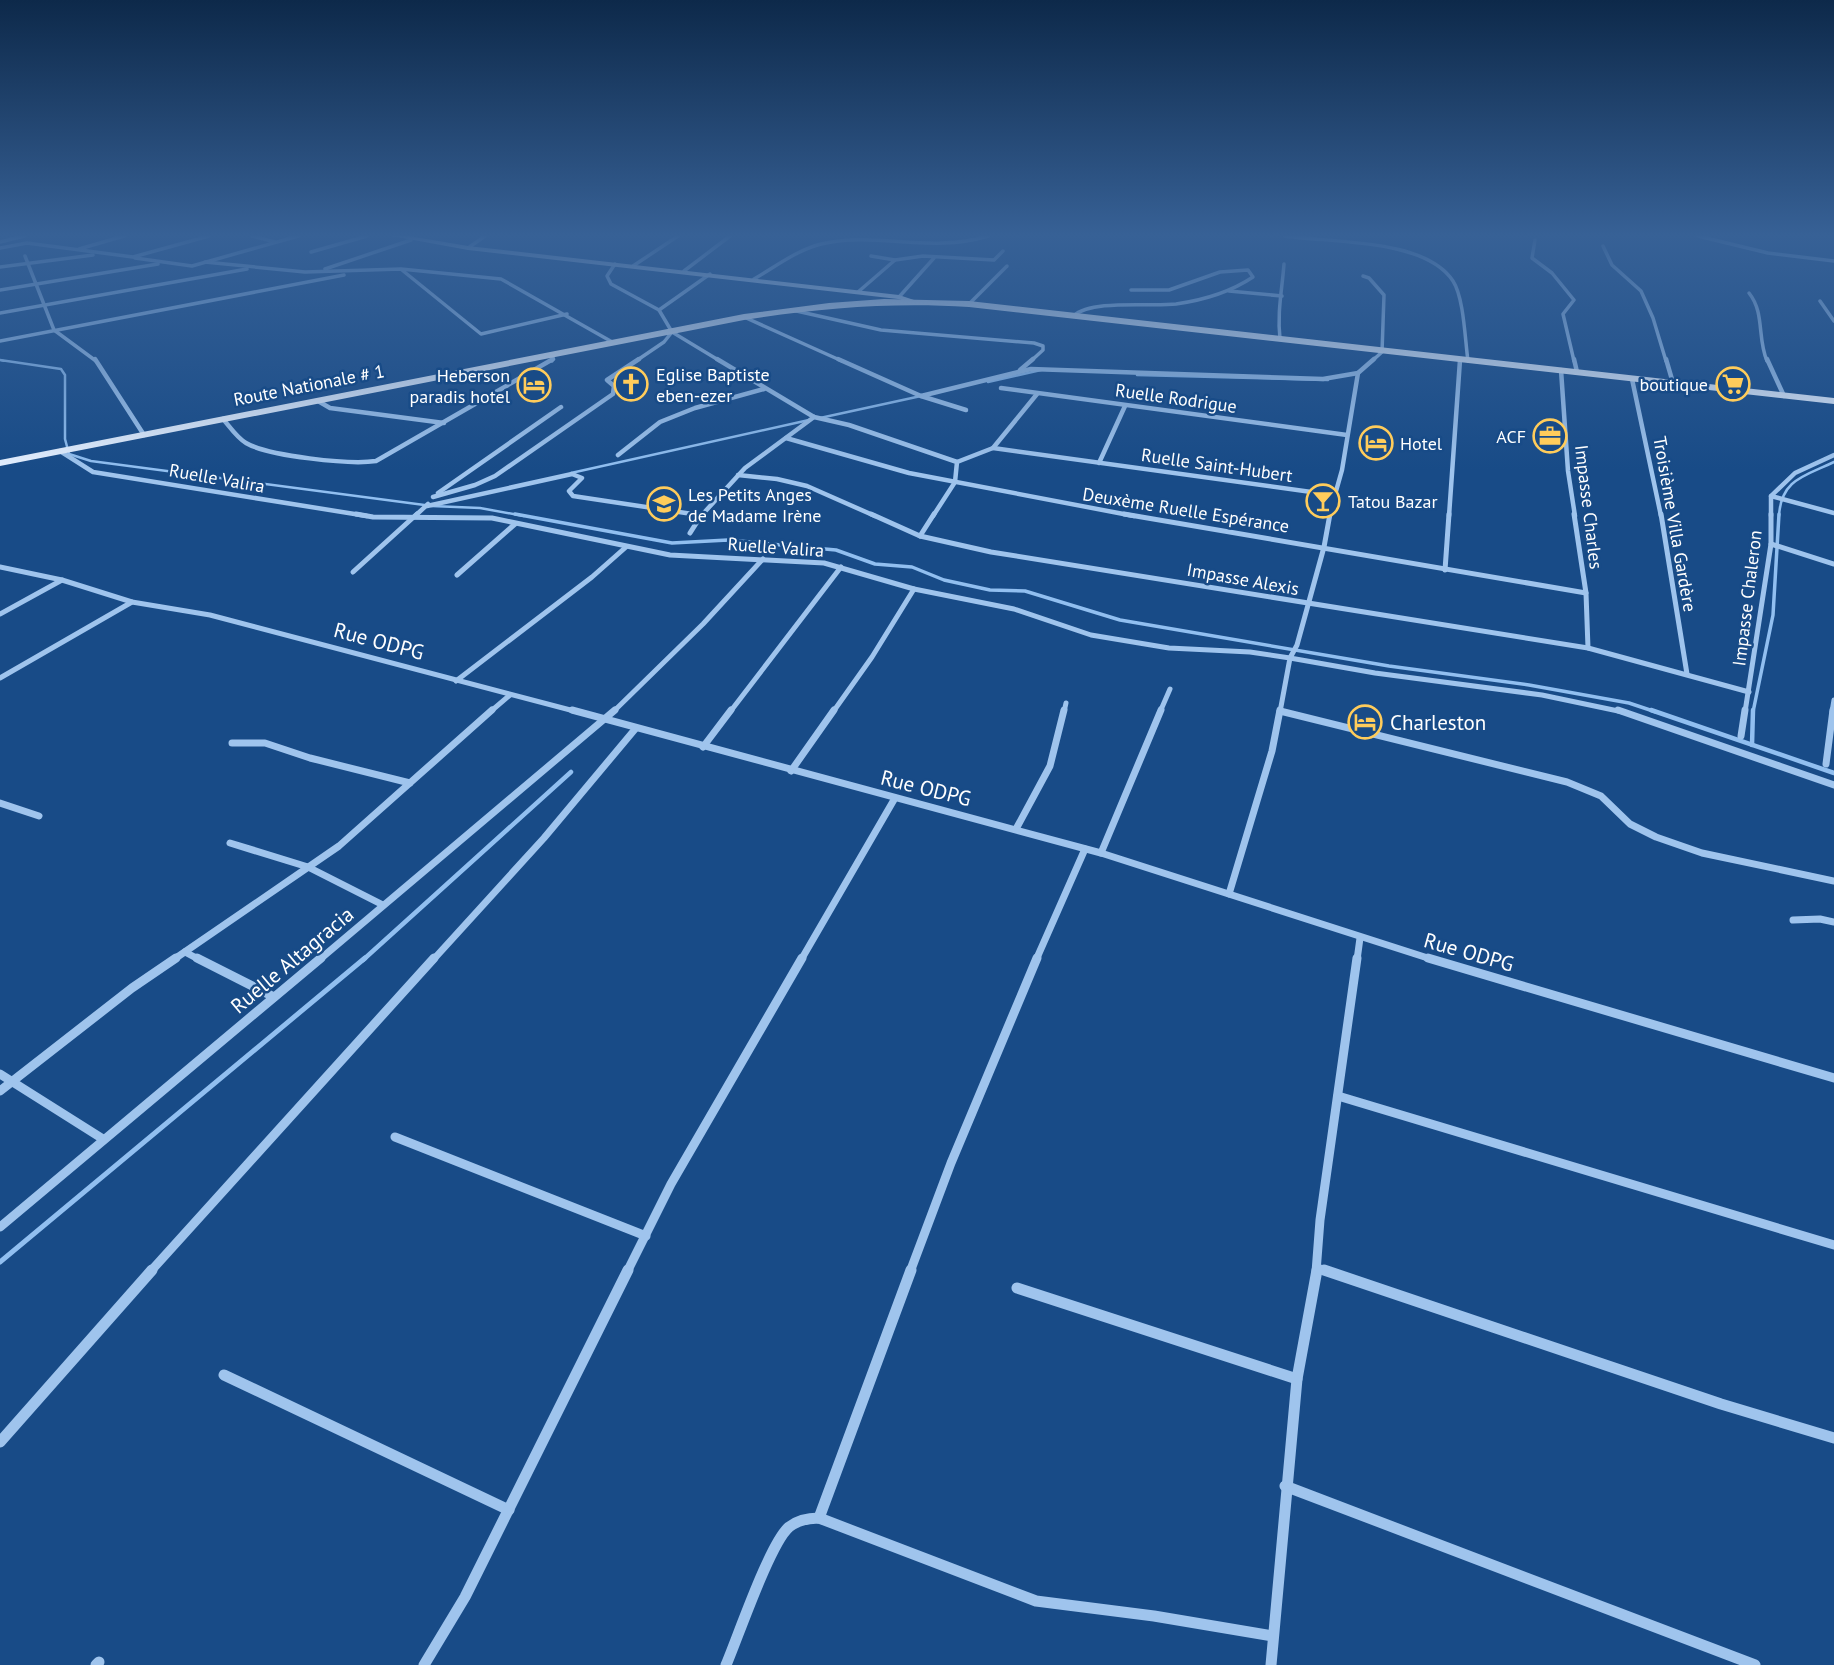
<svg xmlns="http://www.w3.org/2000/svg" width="1834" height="1665" viewBox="0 0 1834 1665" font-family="'PT Sans',sans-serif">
	<rect width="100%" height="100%" fill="#184b87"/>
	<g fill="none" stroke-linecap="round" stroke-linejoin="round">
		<path stroke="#91bff0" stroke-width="2" d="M0 360 4 361"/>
		<g stroke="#91bff0" stroke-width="2.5">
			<path d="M0 360 61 369 65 375V439L69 454 91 461 432 506 480 508 524 516"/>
			<path d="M1137 375 1328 380"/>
			<path d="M988 382 1041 370"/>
			<path d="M820 418 921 396"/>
			<path d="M571 473 809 420"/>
			<path d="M1779 516C1781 479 1805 476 1834 462"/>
		</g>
		<g stroke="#91bff0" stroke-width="3.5">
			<path d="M515 514 672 543 728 540 836 550 875 564 912 567 944 580 990 590 1025 591 1120 620 1389 666 1529 685 1629 703 1656 712"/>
			<path d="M1753 712 1773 615 1779 514"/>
		</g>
		<g stroke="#91bff0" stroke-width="4.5">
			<path d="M1651 710 1834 773"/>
			<path d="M1752 745 1753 710"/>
			<path d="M363 960 571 772"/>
		</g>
		<path stroke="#91bff0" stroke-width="5" d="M0 1262 365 958"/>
		<g stroke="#9fc4ed" stroke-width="3.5">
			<path d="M252 236 275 242"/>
			<path d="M1285 236C1331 243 1425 238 1453 281 1464 298 1465 340 1468 361"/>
			<path d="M1698 236 1768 253 1834 261"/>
			<path d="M1535 240 1532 258 1552 273 1574 300 1563 314 1574 361"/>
			<path d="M0 242 24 236"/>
			<path d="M1603 246 1612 265 1641 291 1653 318 1666 361"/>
			<path d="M0 248 27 243 133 257 209 236"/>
			<path d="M468 248 485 236"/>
			<path d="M79 249 124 236"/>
			<path d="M311 252 367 236"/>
			<path d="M25 256 54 330 96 361"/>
			<path d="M871 256 895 260 923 256 994 260 1003 251"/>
			<path d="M135 258 192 266 298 236"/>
			<path d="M205 262 305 272 401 269 501 279 614 343"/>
			<path d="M615 264 607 276 611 284 659 310 672 332 720 361"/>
			<path d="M633 266 678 236"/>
			<path d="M0 267 93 255"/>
			<path d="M325 269 411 240"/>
			<path d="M402 270 481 334 567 314"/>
			<path d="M684 271 730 236"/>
			<path d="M1363 276 1369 278 1384 295 1382 352 1372 361"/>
			<path d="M754 279C775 267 797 250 821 244 878 231 929 254 988 236"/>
			<path d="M0 290 158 264"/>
			<path d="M1229 291 1282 296"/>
			<path d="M858 292 895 260"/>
			<path d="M1749 293C1765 313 1757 338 1767 361"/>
			<path d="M899 297 934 258"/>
			<path d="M1820 301 1834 321"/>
			<path d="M969 304 1007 266"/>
			<path d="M659 310 710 274"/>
			<path d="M792 310 881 330 1034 343 1043 346V350L1031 361"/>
			<path d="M0 313 247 269"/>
			<path d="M1073 316C1093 299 1149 307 1176 304 1204 300 1229 293 1253 277L1248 270 1220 272 1169 290H1131"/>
			<path d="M744 317 842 361"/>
			<path d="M1280 339C1277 313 1282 290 1284 264"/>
			<path d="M0 341 344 275"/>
			<path d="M552 361 553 356"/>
			<path d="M636 361 664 342 672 332"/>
		</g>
		<g stroke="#9fc4ed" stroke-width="4.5">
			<path d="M95 359 144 435"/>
			<path d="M717 359 814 417 849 425 957 462 955 482 933 516"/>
			<path d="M838 359 921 396 966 410"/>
			<path d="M1574 359 1577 372"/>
			<path d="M1666 359 1673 383"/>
			<path d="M1767 359 1784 396"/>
			<path d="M1020 370 1033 359"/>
			<path d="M1561 370 1568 471 1575 516"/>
			<path d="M1632 379 1661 516"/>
			<path d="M1001 388 1347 435"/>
			<path d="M921 396 1031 369 1323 379 1358 373"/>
			<path d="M318 401 330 408 444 423"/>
			<path d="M223 419C230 427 237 438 246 443 268 456 350 465 376 461L553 359"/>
			<path d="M786 438 909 473 1134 516"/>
			<path d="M993 448 1333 495"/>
			<path d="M60 451 93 472 367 516"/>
			<path d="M618 455 660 422 695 408 764 389"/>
			<path d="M957 462 993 448 1037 394"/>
			<path d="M1099 463 1125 406"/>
			<path d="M738 475 777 479 807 486 875 516"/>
			<path d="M438 493 561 407"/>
			<path d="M1771 496 1834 513"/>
			<path d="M433 497 475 485 495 476 613 394 614 386 607 380 639 359"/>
			<path d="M427 506 572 474 582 478 569 491 573 496 699 515"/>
			<path d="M415 516 428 504"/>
			<path d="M701 516 745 468 814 417"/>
			<path d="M1329 516 1342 470 1358 373 1374 359"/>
			<path d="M1449 516 1460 360"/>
			<path d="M1771 516V496L1795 473 1834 455"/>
		</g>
		<g stroke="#9fc4ed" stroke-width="5">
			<path d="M356 514 373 517 492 518 670 555 824 563 914 589 1014 609 1091 635 1169 648 1250 652 1290 658 1280 712"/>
			<path d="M694 514 699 515"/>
			<path d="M871 514 920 536 991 552 1588 648 1749 692"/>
			<path d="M1124 514 1586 593"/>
			<path d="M1330 514 1324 547 1297 645 1290 658 1375 673 1542 695 1623 712"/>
			<path d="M1574 514 1586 593 1588 648"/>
			<path d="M1661 514 1687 674"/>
			<path d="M690 533 702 514"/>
			<path d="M920 536 934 514"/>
			<path d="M1771 544 1834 564"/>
			<path d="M0 567 62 580 132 602 210 615 578 712"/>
			<path d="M1445 570 1449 514"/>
			<path d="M353 572 417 514"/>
			<path d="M457 575 515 524"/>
			<path d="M0 614 62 580"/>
			<path d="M0 678 132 602"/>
			<path d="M456 681 592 577 626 547"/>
			<path d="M1280 711 1285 712"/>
			<path d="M490 712 510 695"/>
			<path d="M613 712 703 624 763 559"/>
			<path d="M730 712 841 567"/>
			<path d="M833 712 872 657 914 589"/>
			<path d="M1064 712 1066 703"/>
			<path d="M1160 712 1170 689"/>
			<path d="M1745 712 1771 544V514"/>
			<path d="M1832 712 1834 700"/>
		</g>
		<g stroke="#9fc4ed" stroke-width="7">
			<path d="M572 710 1101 853 1434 960"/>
			<path d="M1618 710 1834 785"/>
			<path d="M1280 711 1567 782 1601 796 1630 824 1656 837 1702 853 1834 881"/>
			<path d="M1741 736 1745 710"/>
			<path d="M232 743H265L310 758 410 783"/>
			<path d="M703 747 731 710"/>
			<path d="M1826 764 1833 710"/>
			<path d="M791 771 834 710"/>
			<path d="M0 803 39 816"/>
			<path d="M1016 829 1050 766 1064 710"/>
			<path d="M230 843 308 867 383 905"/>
			<path d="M1101 853 1161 710"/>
			<path d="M1229 894 1272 751 1280 710"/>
			<path d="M1793 920 1820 919 1834 922"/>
			<path d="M185 952 200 960"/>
			<path d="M173 960 339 846 492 710"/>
			<path d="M319 960 615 710"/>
			<path d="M433 960 544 838 636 728"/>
			<path d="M801 960 895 798"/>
			<path d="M1036 960 1085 849"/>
			<path d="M1357 960 1360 938"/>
		</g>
		<g stroke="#9fc4ed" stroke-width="9">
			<path d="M197 958 274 997"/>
			<path d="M1428 958 1834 1078"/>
			<path d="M0 1074 103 1139"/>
			<path d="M0 1091 132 988 176 958"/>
			<path d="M1338 1096 1834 1245"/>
			<path d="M395 1137 646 1236"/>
			<path d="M0 1227 321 958"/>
			<path d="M1317 1268 1329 1272"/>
			<path d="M150 1272 434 958"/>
			<path d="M627 1272 671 1184 802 958"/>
			<path d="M910 1272 951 1163 1037 958"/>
			<path d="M1316 1272 1320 1220 1357 958"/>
		</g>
		<g stroke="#9fc4ed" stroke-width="11">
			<path d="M1324 1270 1721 1404 1834 1438"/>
			<path d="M1017 1288 1297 1379"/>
			<path d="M224 1375 509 1510"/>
			<path d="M0 1442 152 1270"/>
			<path d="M1285 1486 1755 1665"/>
			<path d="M819 1518 911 1270"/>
			<path d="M96 1665 99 1662"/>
			<path d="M424 1665 465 1597 628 1270"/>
			<path d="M726 1665C738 1637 770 1543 789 1527 798 1520 808 1518 819 1518L1036 1601 1154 1616 1273 1636"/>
			<path d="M1271 1665 1297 1379 1317 1270"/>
		</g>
		<path fill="#cce0f9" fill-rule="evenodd" d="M392 236H409L468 246 899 295 917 301 913 303 898 299 468 250Z"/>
		<path fill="#e5f0ff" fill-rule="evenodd" d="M884 299 969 301 1834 398V404L969 307C893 302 819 308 744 320L0 466V460L744 314 829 303Z"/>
	</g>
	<linearGradient id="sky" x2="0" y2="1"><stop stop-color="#0d294a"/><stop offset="0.5" stop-color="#376196"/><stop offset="1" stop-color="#376196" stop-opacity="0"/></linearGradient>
	<rect width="1834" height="470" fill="url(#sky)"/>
	<defs>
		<symbol id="church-ring" viewBox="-11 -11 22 22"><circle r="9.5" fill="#184b87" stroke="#ffcc5b" stroke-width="1.5"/><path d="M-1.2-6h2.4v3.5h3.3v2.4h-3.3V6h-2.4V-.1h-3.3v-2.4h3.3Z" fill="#ffcc5b"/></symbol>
		<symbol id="supermarket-ring" viewBox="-11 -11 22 22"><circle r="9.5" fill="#184b87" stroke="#ffcc5b" stroke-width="1.5"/><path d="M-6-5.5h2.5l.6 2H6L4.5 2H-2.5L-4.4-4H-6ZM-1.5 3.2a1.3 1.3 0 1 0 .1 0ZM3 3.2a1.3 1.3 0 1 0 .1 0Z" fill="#ffcc5b"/></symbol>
		<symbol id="hotel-ring" viewBox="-11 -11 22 22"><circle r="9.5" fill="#184b87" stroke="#ffcc5b" stroke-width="1.5"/><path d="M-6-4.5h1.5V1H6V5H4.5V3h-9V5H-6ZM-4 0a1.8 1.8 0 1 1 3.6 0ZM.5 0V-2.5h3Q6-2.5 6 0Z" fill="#ffcc5b"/></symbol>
		<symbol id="office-ring" viewBox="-11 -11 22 22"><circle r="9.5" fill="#184b87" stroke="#ffcc5b" stroke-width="1.5"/><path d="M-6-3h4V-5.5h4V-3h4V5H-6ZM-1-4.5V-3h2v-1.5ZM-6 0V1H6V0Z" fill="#ffcc5b"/></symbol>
		<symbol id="bar-ring" viewBox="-11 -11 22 22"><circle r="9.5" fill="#184b87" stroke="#ffcc5b" stroke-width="1.5"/><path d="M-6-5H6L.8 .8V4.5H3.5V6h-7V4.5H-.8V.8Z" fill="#ffcc5b"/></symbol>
		<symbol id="school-ring" viewBox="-11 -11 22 22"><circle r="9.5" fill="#184b87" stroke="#ffcc5b" stroke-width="1.5"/><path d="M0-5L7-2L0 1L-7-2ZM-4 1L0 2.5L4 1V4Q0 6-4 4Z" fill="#ffcc5b"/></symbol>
	</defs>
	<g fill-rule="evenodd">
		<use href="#church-ring" x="612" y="365" width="38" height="38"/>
		<use href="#supermarket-ring" x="1714" y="365" width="38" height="38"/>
		<use href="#hotel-ring" x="515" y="366" width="38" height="38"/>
		<use href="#office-ring" x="1531" y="417" width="38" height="38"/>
		<use href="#hotel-ring" x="1357" y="424" width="38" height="38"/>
		<use href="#bar-ring" x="1304" y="482" width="38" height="38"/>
		<use href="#school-ring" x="645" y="485" width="38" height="38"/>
		<use href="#hotel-ring" x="1346" y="703" width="38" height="38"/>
	</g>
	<g text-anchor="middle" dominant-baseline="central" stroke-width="5" stroke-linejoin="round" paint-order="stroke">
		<g font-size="18" fill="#fff" stroke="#184b87" text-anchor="start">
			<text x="656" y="374">Eglise Baptiste<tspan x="656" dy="21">eben-ezer</tspan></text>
			<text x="510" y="375" text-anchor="end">Heberson<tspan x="510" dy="21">paradis hotel</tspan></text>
			<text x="1708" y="384" text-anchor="end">boutique</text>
			<text x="1526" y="436" text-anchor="end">ACF</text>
			<text x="1400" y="443">Hotel</text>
			<text x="688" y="494">Les Petits Anges<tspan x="688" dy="21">de Madame Irène</tspan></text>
			<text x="1348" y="501">Tatou Bazar</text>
		</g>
		<g font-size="18" fill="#fff" stroke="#184b87">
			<text transform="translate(309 385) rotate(-11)">Route Nationale # 1</text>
			<text transform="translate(1176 398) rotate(8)">Ruelle Rodrigue</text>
			<text transform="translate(1217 465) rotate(8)">Ruelle Saint-Hubert</text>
			<text transform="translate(217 478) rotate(10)">Ruelle Valira</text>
			<text transform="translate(1589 507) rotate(83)">Impasse Charles</text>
			<text transform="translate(1186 510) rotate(9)">Deuxème Ruelle Espérance</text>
			<text transform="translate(1675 524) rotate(80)">Troisième Villa Gardère</text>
			<text transform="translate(776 547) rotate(4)">Ruelle Valira</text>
			<text transform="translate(1243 579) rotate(10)">Impasse Alexis</text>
			<text transform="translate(1747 598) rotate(-83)">Impasse Chaleron</text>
		</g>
		<g font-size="21" fill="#fff" stroke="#184b87">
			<text transform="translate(379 641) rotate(15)">Rue ODPG</text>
			<text transform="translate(926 788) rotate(14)">Rue ODPG</text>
			<text transform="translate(1469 952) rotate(16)">Rue ODPG</text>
			<text transform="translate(292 960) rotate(-40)">Ruelle Altagracia</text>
		</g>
		<g font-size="21" fill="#fff" stroke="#184b87" text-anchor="start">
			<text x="1390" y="722">Charleston</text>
		</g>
	</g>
</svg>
